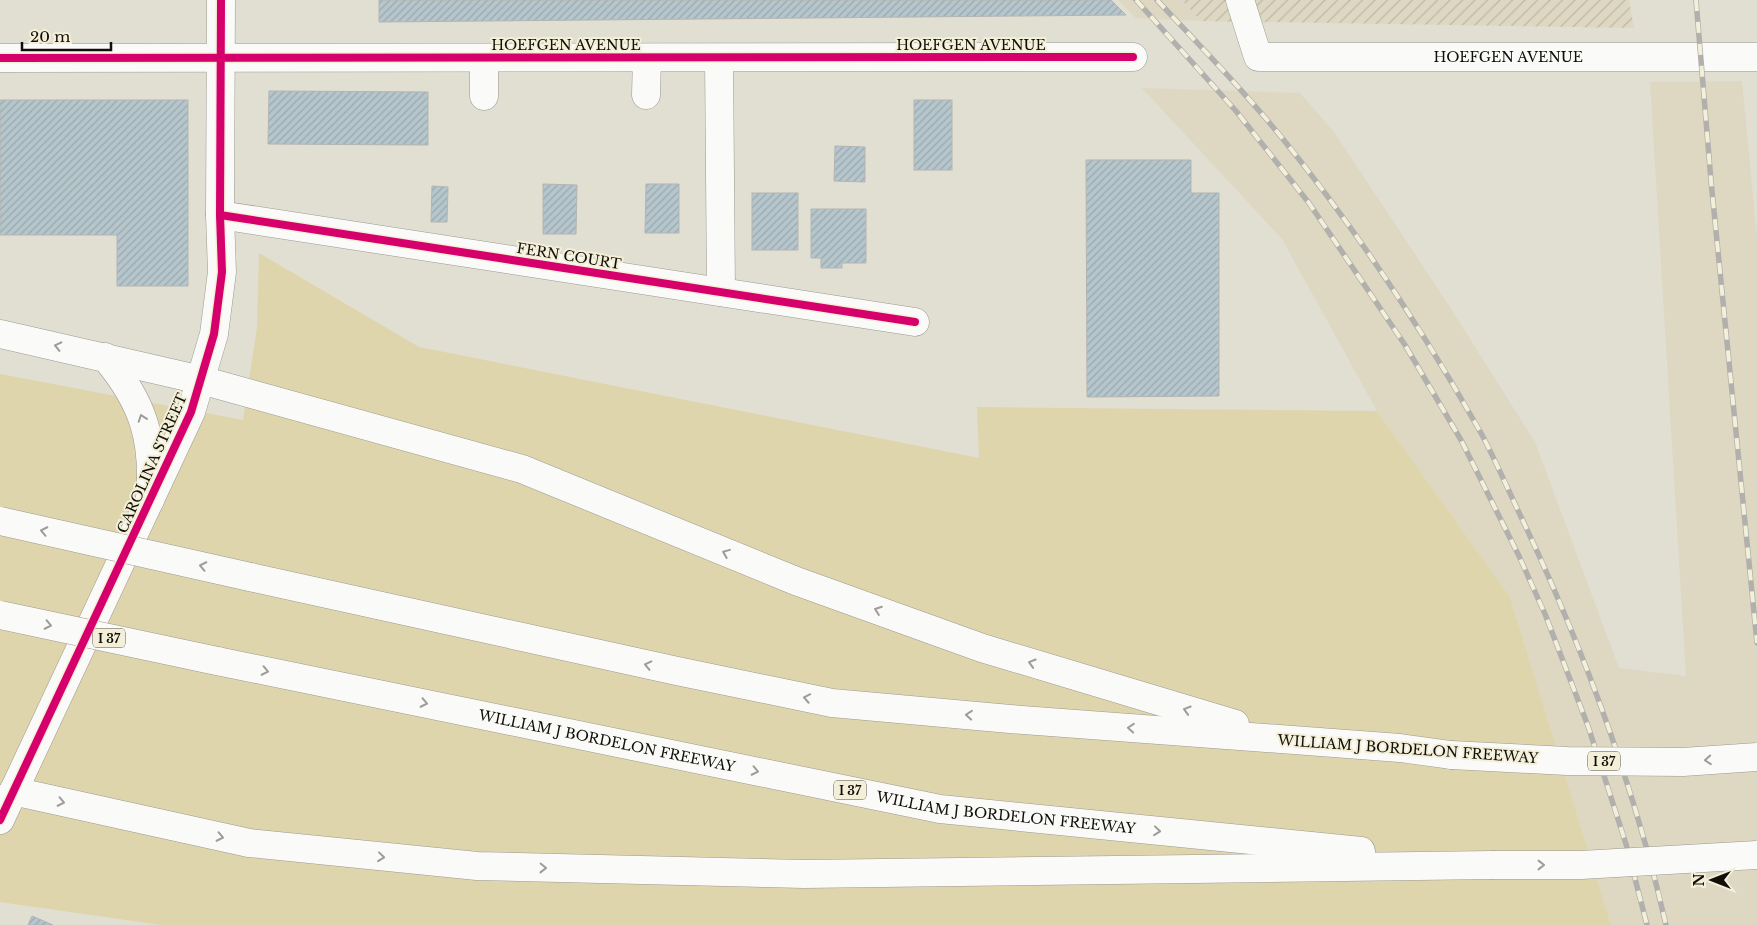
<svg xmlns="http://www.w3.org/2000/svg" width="1757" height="925" viewBox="0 0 1757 925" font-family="'Libre Baskerville',serif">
	<defs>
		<pattern id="industrial-furrows" width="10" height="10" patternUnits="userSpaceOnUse" patternTransform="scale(1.25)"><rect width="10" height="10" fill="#ded8c3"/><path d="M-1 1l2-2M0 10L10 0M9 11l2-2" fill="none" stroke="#bdb8a6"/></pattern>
		<pattern id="building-hatch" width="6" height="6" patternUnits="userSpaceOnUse" patternTransform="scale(1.25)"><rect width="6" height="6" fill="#b5c6cc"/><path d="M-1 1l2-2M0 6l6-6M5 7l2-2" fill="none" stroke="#9ba9ae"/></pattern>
	</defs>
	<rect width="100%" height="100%" fill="#e1ded2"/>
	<g fill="#ded8c3">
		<path d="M1118 0H1182L1201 21 1136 18Z"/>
		<path d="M1742 81 1757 238V925H1611L1510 597 1377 411 1282 239 1142 88 1300 93 1334 132 1446 301 1535 442 1619 668 1686 676 1650 82Z"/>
	</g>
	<path fill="url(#industrial-furrows)" d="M1182 0H1629L1634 28 1201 21Z"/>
	<path fill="#dfd5ac" d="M259 253 419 347 979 458 977 407 1377 411 1510 597 1611 925H161L0 902V374L243 420 257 327Z"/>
	<g fill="url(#building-hatch)" stroke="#b3b5b2">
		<path d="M379 0H1111L1126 15 379 22Z"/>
		<path d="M269 91 428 92V145L268 144Z"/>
		<path d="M0 100H188V286H117V235H0Z"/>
		<rect x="914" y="100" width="38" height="70"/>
		<path d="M835 146 865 147V182L834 181Z"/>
		<path d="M1086 160H1191V193H1219V396L1087 397Z"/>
		<path d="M543 184 577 185 576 234H543Z"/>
		<path d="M646 184H679V233H645Z"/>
		<path d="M432 186 448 187 447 222H431Z"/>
		<rect x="752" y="193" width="46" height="57"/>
		<path d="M811 209H866V263H842V268H821V258H811Z"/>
		<path d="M32 916 53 925H28Z"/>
	</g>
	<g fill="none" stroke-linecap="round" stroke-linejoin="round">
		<defs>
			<g id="minor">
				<path id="s1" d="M1240 0 1258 57H1757"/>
				<path d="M0 58 1133 57"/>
				<path d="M484 58V96"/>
				<path d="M719 58 721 292"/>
				<path d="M646 95 647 58"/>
				<path d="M220 215 915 322"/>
				<path d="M0 820 191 412 214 334 222 272 220 215 221 0"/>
			</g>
			<g id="major">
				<path d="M0 334 201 380"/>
				<path d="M105 357C144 403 155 441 150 500"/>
			</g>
			<g id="highway">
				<path d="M201 380 522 469 796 581 982 648 1235 724"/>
				<path d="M250 577 677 671 832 703 1010 719 1400 748 1451 755"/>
				<path id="s2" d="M217 661 940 809 1361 851"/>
				<path d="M13 791 249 843 477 866 804 874 1492 865"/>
			</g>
		</defs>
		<use href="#minor" stroke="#9b998f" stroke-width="29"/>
		<use href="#major" stroke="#9b998f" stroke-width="29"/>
		<use href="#highway" stroke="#9b998f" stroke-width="29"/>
		<use href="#minor" stroke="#fafaf8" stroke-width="28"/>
		<use href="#major" stroke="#fafaf8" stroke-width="28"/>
		<use href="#highway" stroke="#fafaf8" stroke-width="28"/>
		<defs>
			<g id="rail">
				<path d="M1136 0 1236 111 1309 203 1405 345 1461 440 1519 556 1545 614 1588 726 1626 844 1647 925"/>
				<path d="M1157 0C1201 47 1246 93 1287 144 1359 234 1424 332 1481 433 1496 461 1509 492 1523 521 1584 650 1634 785 1666 925"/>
				<path d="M1696 0 1711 181 1757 643"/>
			</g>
		</defs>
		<use href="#rail" stroke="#b1b0ad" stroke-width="5.5"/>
		<use href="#rail" stroke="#f4efd9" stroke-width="4" stroke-dasharray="11" stroke-linecap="butt"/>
		<defs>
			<g id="highway-bridge">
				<path d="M0 521 250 577"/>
				<path d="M0 615 217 661"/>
				<path d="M1451 755 1567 761 1683 762 1757 757"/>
				<path d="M1492 865H1581L1757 855"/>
			</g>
		</defs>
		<use href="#highway-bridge" stroke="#9b998f" stroke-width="29" stroke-linecap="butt"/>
		<use href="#highway-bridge" stroke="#fafaf8" stroke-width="28"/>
		<defs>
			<g id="cycleway">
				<path d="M0 58 1133 57"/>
				<path d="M220 215 915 322"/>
				<path d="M0 820 191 412 214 334 222 272 220 215 221 0"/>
			</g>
		</defs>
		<use href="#cycleway" stroke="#f4efd9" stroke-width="11"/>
		<use href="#cycleway" stroke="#d6006c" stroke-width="8"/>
	</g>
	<defs><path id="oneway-chevron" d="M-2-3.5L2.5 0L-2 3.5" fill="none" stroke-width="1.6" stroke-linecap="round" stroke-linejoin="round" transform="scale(1.25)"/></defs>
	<g stroke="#9d9c98">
		<use href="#oneway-chevron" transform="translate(58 346) rotate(-167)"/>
		<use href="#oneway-chevron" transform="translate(142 418) rotate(-109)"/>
		<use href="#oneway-chevron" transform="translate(44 531) rotate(-168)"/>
		<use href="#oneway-chevron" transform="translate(726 553) rotate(-158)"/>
		<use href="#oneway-chevron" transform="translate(203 566) rotate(-168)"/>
		<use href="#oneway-chevron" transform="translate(878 610) rotate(-160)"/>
		<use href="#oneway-chevron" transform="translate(48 625) rotate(12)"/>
		<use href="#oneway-chevron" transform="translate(1032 663) rotate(-163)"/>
		<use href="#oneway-chevron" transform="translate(648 665) rotate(-167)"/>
		<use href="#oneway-chevron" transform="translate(265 671) rotate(12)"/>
		<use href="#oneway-chevron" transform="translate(807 698) rotate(-169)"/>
		<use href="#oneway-chevron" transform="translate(424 703) rotate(12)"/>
		<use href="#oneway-chevron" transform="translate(1187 710) rotate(-163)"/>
		<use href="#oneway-chevron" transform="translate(969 715) rotate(-175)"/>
		<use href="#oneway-chevron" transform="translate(1131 728) rotate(-176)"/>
		<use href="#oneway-chevron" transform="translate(1708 760) rotate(176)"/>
		<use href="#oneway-chevron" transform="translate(755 771) rotate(12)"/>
		<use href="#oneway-chevron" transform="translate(61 802) rotate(12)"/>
		<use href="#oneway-chevron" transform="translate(1157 831) rotate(6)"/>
		<use href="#oneway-chevron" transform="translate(220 837) rotate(12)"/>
		<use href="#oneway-chevron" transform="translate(381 857) rotate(6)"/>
		<use href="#oneway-chevron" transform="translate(1541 865)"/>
		<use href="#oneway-chevron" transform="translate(543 868) rotate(1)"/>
	</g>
	<g text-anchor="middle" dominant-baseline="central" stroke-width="4" stroke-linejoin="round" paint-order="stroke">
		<g fill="#f4efd9" stroke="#555247" stroke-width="1">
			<rect x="93" y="628.5" width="32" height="19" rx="4"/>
			<rect x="1588" y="751.5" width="32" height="19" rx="4"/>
			<rect x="834" y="780.5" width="32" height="19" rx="4"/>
		</g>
		<g font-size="12" font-weight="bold" fill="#110f08">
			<text x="109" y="638">I 37</text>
			<text x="1604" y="761">I 37</text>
			<text x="850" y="790">I 37</text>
		</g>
		<g font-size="14" fill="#110f08" stroke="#f4efd9">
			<text x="566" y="45">HOEFGEN AVENUE</text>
			<text x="971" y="45">HOEFGEN AVENUE</text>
			<text stroke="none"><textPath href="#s1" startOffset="310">HOEFGEN AVENUE</textPath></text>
			<text transform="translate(569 256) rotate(9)">FERN COURT</text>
			<text transform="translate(152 463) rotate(-66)">CAROLINA STREET</text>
			<text stroke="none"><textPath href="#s2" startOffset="398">WILLIAM J BORDELON FREEWAY</textPath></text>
			<text transform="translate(1408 749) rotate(4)">WILLIAM J BORDELON FREEWAY</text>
			<text stroke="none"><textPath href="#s2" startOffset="804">WILLIAM J BORDELON FREEWAY</textPath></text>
		</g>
	</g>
	<g transform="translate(1712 880) rotate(270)" stroke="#f4efd9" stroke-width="4" paint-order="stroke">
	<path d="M0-4L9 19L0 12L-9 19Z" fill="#110f08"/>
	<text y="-8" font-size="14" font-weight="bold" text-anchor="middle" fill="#110f08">N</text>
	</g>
	<path d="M22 42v8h89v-8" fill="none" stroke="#110f08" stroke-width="2.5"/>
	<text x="30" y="42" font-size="15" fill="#110f08" stroke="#f4efd9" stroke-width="4" paint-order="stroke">20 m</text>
</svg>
